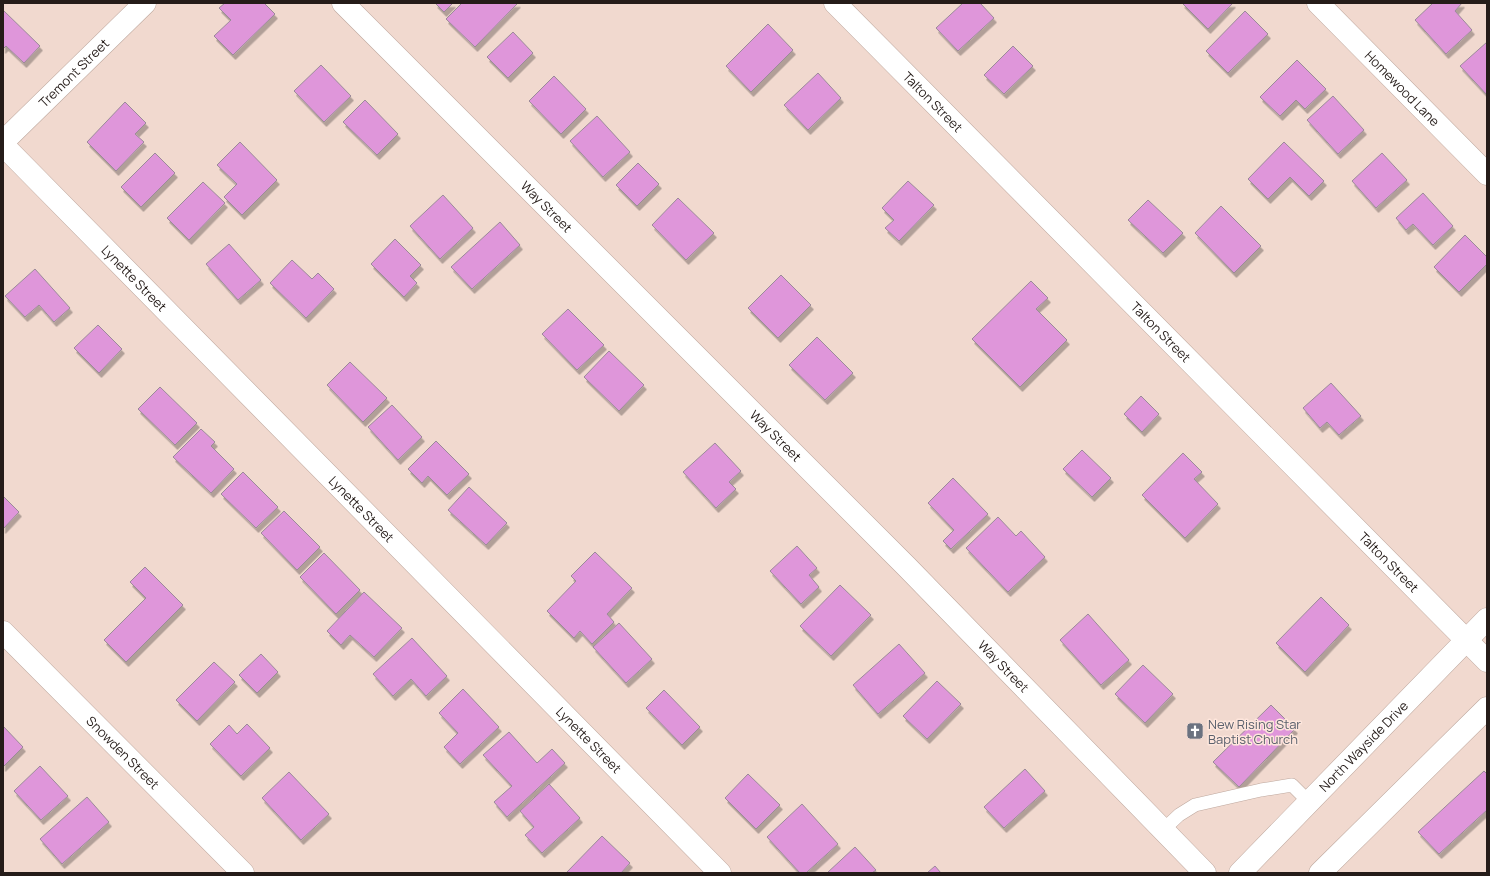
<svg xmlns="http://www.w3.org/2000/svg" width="1490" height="876" viewBox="0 0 1490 876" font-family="Manrope,sans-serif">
	<defs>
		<filter id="shadow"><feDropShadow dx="2.5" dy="4.5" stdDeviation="0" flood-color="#0004"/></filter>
	</defs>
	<rect width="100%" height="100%" fill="#f1d9cf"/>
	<g fill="#df96da" stroke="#9b8a99" filter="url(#shadow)">
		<path d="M225 3H264L275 14 233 55 214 36 231 20 219 8Z"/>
		<path d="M435 3H453L444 12Z"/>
		<path d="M462 3H518L475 47 446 19Z"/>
		<path d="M963 3H980L994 18 958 51 936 28Z"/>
		<path d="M1182 3H1233L1208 29Z"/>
		<path d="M1433 3H1462L1455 11 1472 30 1446 54 1415 20Z"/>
		<path d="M3 10 40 46 24 63 6 46 3 49Z"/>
		<path d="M1245 11 1268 34 1228 73 1206 51Z"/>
		<path d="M768 24 793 50 751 92 726 66Z"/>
		<path d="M513 32 533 53 508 78 487 57Z"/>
		<path d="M1487 42V95L1460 66Z"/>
		<path d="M1013 46 1033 66 1004 94 984 75Z"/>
		<path d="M1297 60 1326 89 1305 109 1296 100 1280 116 1260 97Z"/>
		<path d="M321 65 351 96 324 122 294 91Z"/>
		<path d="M818 73 841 98 808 130 784 105Z"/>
		<path d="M554 76 586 109 561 134 529 101Z"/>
		<path d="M1333 96 1364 130 1338 154 1307 120Z"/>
		<path d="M365 100 398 134 377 155 343 122Z"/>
		<path d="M125 102 146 123 135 134 144 142 116 171 87 142Z"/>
		<path d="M597 116 630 152 603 177 570 141Z"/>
		<path d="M240 142 277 180 242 215 224 197 237 184 217 165Z"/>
		<path d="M1284 142 1324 181 1309 196 1290 177 1268 199 1248 179Z"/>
		<path d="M155 153 175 173 141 207 121 187Z"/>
		<path d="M1382 153 1407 180 1376 208 1352 181Z"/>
		<path d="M638 163 659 184 637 206 616 185Z"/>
		<path d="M908 181 934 205 899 241 885 228 894 220 882 208Z"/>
		<path d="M203 182 225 203 189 240 167 218Z"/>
		<path d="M1423 193 1453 226 1433 245 1413 224 1406 230 1396 218Z"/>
		<path d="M443 195 473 228 440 259 410 226Z"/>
		<path d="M678 198 714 233 686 260 652 225Z"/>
		<path d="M1148 200 1183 233 1163 253 1128 220Z"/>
		<path d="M1221 206 1261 246 1234 273 1195 233Z"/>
		<path d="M500 222 520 245 472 289 451 267Z"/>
		<path d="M1465 235 1487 257V264L1459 292 1434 267Z"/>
		<path d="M395 239 421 265 410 276 417 283 404 297 371 264Z"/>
		<path d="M229 244 261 280 238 300 206 264Z"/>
		<path d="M292 260 312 279 318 273 334 289 306 318 270 283Z"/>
		<path d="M35 269 70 308 54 322 39 305 25 317 5 296Z"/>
		<path d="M781 275 811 305 778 338 748 308Z"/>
		<path d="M1031 281 1048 298 1036 309 1067 340 1020 387 972 339Z"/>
		<path d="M568 309 604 345 577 370 542 334Z"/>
		<path d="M98 325 122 349 99 373 74 348Z"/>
		<path d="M817 337 853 373 825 400 789 365Z"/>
		<path d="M609 351 644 385 619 411 584 377Z"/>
		<path d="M350 362 387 398 363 422 327 385Z"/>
		<path d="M1331 383 1361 416 1339 435 1327 422 1320 428 1303 408Z"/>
		<path d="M160 387 197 423 175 445 138 409Z"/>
		<path d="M1141 396 1159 414 1142 432 1124 414Z"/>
		<path d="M392 405 422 437 398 460 368 427Z"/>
		<path d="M201 429 215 442 211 446 234 469 211 493 173 457Z"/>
		<path d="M436 441 469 474 447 495 428 476 422 483 408 469Z"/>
		<path d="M715 443 741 471 729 482 736 489 716 508 683 472Z"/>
		<path d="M1082 450 1111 478 1092 497 1063 469Z"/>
		<path d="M1183 453 1202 472 1194 479 1218 504 1185 538 1142 495Z"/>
		<path d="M243 472 278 507 256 528 221 494Z"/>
		<path d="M953 478 988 514 951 549 943 541 954 530 928 503Z"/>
		<path d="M469 487 507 523 486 545 448 510Z"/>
		<path d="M3 496 19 512 3 529Z"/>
		<path d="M284 511 320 547 297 570 261 533Z"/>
		<path d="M998 517 1016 536 1021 531 1045 557 1008 592 966 548Z"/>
		<path d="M797 546 817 568 809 575 819 587 801 604 770 571Z"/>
		<path d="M595 552 632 588 607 614 614 622 592 644 580 631 574 638 547 611 576 581 571 576Z"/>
		<path d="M324 553 360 590 336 614 300 577Z"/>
		<path d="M145 567 183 605 126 662 104 640 146 598 130 582Z"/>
		<path d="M840 585 871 615 831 656 800 626Z"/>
		<path d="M364 592 402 628 374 657 350 635 341 645 327 631Z"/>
		<path d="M1321 597 1349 625 1305 672 1276 643Z"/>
		<path d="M1088 614 1129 660 1101 685 1060 640Z"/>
		<path d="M619 623 652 659 626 683 593 647Z"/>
		<path d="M412 638 447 676 426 696 411 679 393 696 373 674Z"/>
		<path d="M899 644 925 673 878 714 853 685Z"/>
		<path d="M261 654 278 672 257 693 239 675Z"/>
		<path d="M214 662 235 682 197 721 176 700Z"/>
		<path d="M1143 665 1173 694 1145 723 1115 694Z"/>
		<path d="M937 681 961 704 927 739 903 716Z"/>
		<path d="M463 689 499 727 460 764 444 747 458 733 439 713Z"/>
		<path d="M664 690 700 727 682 745 646 708Z"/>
		<path d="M1271 705 1295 729 1239 787 1213 762Z"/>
		<path d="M247 724 270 748 241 776 210 744 229 725 237 734Z"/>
		<path d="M3 726 23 747 3 767Z"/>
		<path d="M509 732 537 763 552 749 565 763 507 817 494 802 512 786 483 755Z"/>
		<path d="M40 766 68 796 41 820 14 791Z"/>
		<path d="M1025 769 1045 791 1004 828 984 807Z"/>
		<path d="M1484 771 1487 774V810L1439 854 1418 832Z"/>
		<path d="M289 772 329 814 301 840 262 798Z"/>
		<path d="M748 774 780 805 756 829 725 798Z"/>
		<path d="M549 784 580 818 542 853 525 835 534 827 520 811Z"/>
		<path d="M87 797 109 822 62 864 40 839Z"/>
		<path d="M802 804 838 844 806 873H800L767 837Z"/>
		<path d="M602 836 630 863 621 873H566Z"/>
		<path d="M855 847 876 870 872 873H827Z"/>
		<path d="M935 866 941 873H927Z"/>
	</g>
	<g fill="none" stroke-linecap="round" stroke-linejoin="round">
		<defs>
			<path id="service" d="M1163 830 1179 815 1195 805 1261 790 1292 785 1309 802"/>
			<g id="minor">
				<path id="s1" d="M343 3 906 566 1205 873"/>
				<path id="s2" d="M835 3 1487 661"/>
				<path id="s3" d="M1318 3 1487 174"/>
				<path id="s4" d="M3 142 145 3"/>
				<path id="s5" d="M3 145 720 873"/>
				<path id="s6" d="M3 632 243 873"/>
			</g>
			<g id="secondary">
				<path id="s7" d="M1240 873 1487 619"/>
				<path d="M1320 873 1487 708"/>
			</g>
		</defs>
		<use href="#service" stroke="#bea89e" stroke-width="14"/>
		<use href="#minor" stroke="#bea89e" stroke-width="23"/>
		<use href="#secondary" stroke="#bea89e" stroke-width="23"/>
		<use href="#service" stroke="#fff" stroke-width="13"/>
		<use href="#minor" stroke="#fff" stroke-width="22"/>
		<use href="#secondary" stroke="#fff" stroke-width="22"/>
	</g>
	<defs>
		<symbol id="church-square" viewBox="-11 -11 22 22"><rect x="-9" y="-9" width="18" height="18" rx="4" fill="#6b7280" stroke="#fee6dc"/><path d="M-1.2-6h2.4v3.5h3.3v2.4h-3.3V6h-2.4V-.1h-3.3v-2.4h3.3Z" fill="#fff"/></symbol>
	</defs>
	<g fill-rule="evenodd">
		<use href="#church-square" x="1185" y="721" width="20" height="20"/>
	</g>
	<g text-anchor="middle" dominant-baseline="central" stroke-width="3" stroke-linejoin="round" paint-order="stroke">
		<g font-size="13" fill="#251c19" stroke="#fee6dc">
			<text stroke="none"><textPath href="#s4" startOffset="99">Tremont Street</textPath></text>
			<text stroke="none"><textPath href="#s3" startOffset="120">Homewood Lane</textPath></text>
			<text stroke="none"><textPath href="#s2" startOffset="139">Talton Street</textPath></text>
			<text stroke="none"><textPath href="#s1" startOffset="288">Way Street</textPath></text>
			<text stroke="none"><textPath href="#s5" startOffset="187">Lynette Street</textPath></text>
			<text stroke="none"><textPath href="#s2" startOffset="463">Talton Street</textPath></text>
			<text stroke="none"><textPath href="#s1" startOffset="612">Way Street</textPath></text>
			<text stroke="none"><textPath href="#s5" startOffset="511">Lynette Street</textPath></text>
			<text stroke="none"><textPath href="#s2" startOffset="787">Talton Street</textPath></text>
			<text stroke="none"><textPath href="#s1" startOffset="936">Way Street</textPath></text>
			<text stroke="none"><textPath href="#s5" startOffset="835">Lynette Street</textPath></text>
			<text stroke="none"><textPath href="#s7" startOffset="177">North Wayside Drive</textPath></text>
			<text stroke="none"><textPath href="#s6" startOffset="170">Snowden Street</textPath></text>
		</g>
		<g font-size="13" fill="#5b616d" stroke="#fee6dc" text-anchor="start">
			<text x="1208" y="724">New Rising Star<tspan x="1208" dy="15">Baptist Church</tspan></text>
		</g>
	</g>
	<rect width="1490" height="876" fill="none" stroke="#251c19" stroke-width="8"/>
</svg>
